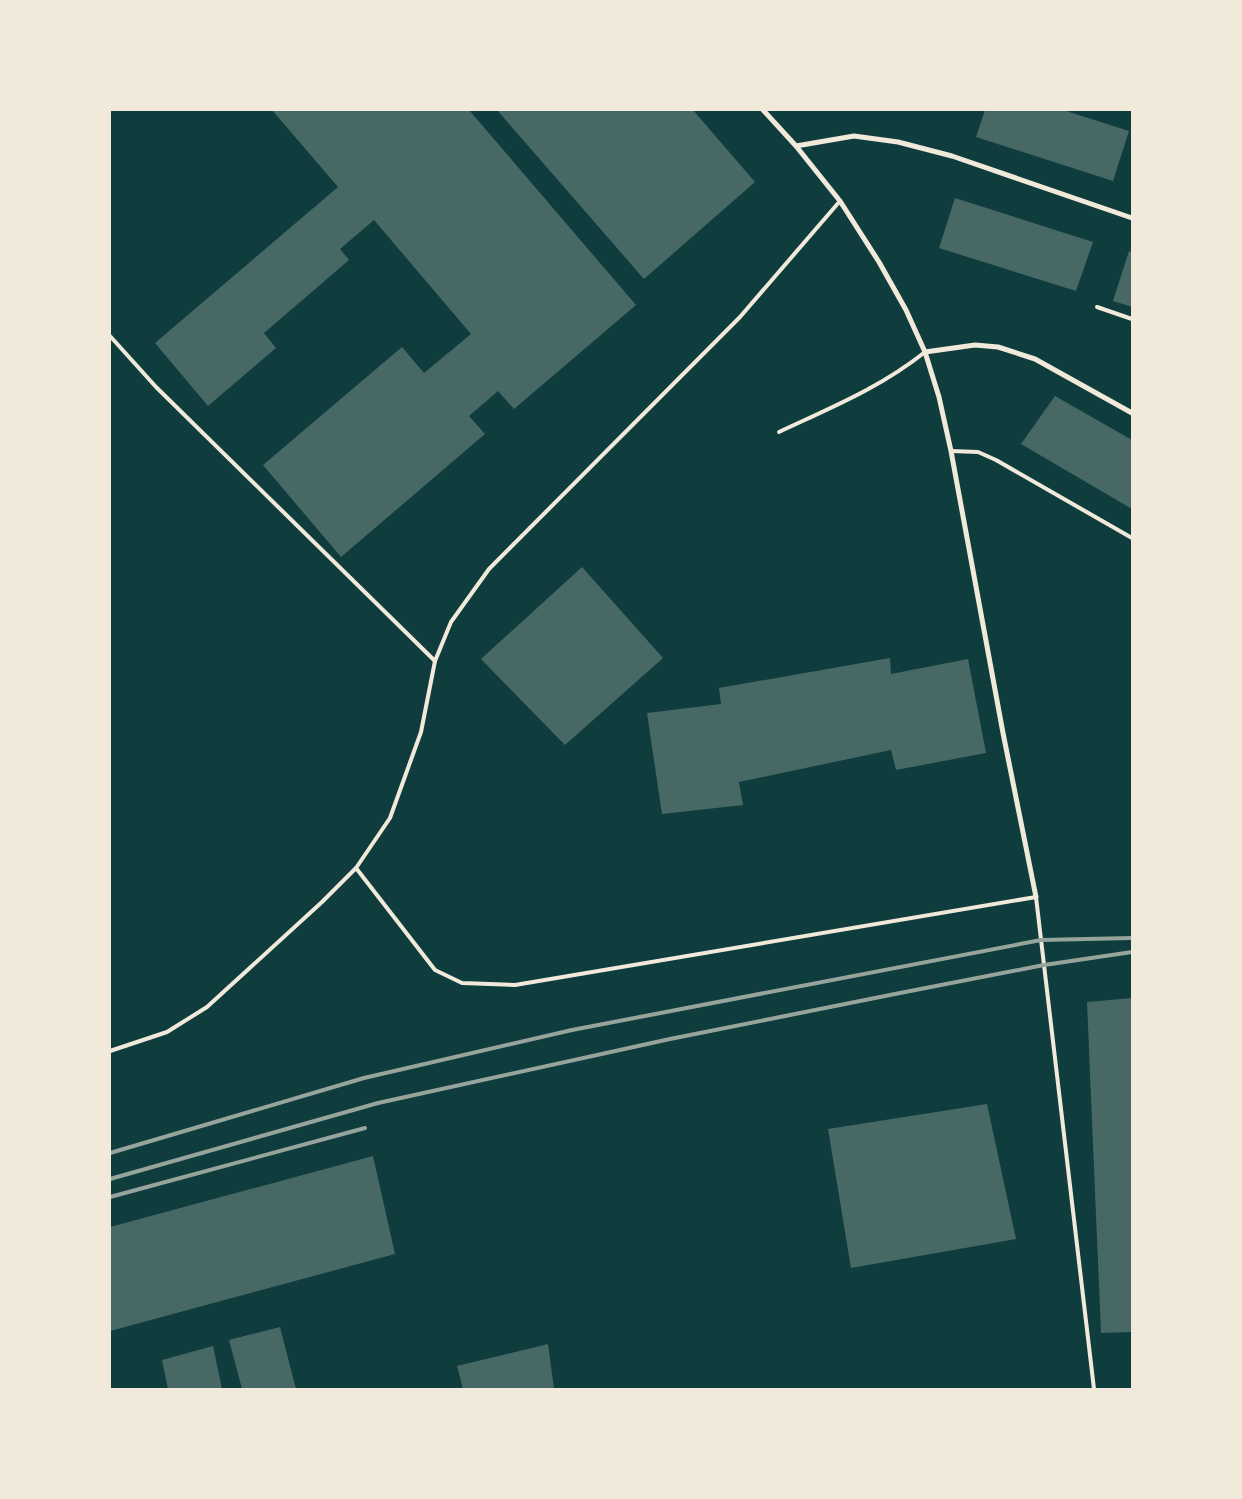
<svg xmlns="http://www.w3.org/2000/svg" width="1242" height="1499" viewBox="0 0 1242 1499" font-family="Spectral,serif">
	<rect width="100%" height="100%" fill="#0f3d3e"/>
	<g fill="#486865">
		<path d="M272 110H469L636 305 514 409 498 391 469 416 485 434 341 557 263 465 402 347 424 373 471 334 374 220 340 249 349 260 264 333 276 348 208 406 155 343 338 187Z"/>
		<path d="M497 110H693L755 182 644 279Z"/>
		<path d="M985 110H1063L1129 131 1113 181 976 137Z"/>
		<path d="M955 198 1093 242 1076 291 939 248Z"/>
		<path d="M1129 251 1132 252V307L1113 301Z"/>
		<path d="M1055 396 1132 440V509L1021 444Z"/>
		<path d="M582 567 663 658 565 745 481 659Z"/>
		<path d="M890 658 891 674 968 659 986 753 896 770 891 750 739 782 743 805 662 814 647 713 721 704 719 688Z"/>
		<path d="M1132 998V1332L1101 1333 1087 1002Z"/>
		<path d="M987 1104 1016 1239 851 1268 828 1129Z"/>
		<path d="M373 1156 395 1254 110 1331V1227Z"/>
		<path d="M280 1327 296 1389H242L229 1340Z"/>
		<path d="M548 1344 554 1389H463L457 1366Z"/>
		<path d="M213 1346 222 1389H168L162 1360Z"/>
	</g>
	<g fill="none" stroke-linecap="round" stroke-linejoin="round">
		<g stroke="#f1e9da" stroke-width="4">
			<path d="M1097 307 1132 319"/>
			<path d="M110 336 156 387 435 661"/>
			<path d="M779 432C830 408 880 388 925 352"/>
			<path d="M951 451 978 452 996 460 1132 538"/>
			<path d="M356 868 435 970 462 983 515 985 1036 897 1094 1389"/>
			<path d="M110 1051 167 1032 207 1007 322 902 356 868 390 818 421 732 435 661 451 622 489 569 740 317 840 201"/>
		</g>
		<g stroke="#f1e9da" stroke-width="5">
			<path d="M763 110 796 146 840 201 879 262 906 310 925 352 939 397 951 451 1003 733 1036 897"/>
			<path d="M796 146 854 136 898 142 952 156 1132 218"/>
			<path d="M925 352 975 345 998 347 1035 359 1132 413"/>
		</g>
		<g stroke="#97a49c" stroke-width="4">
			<path d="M110 1153 364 1078 572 1030 1041 940 1132 938"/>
			<path d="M110 1179 378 1103 670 1039 900 993 1044 965 1132 952"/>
			<path d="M110 1197 365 1128"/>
		</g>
	</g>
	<rect width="1242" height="1499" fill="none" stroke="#f1e9da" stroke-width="222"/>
</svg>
